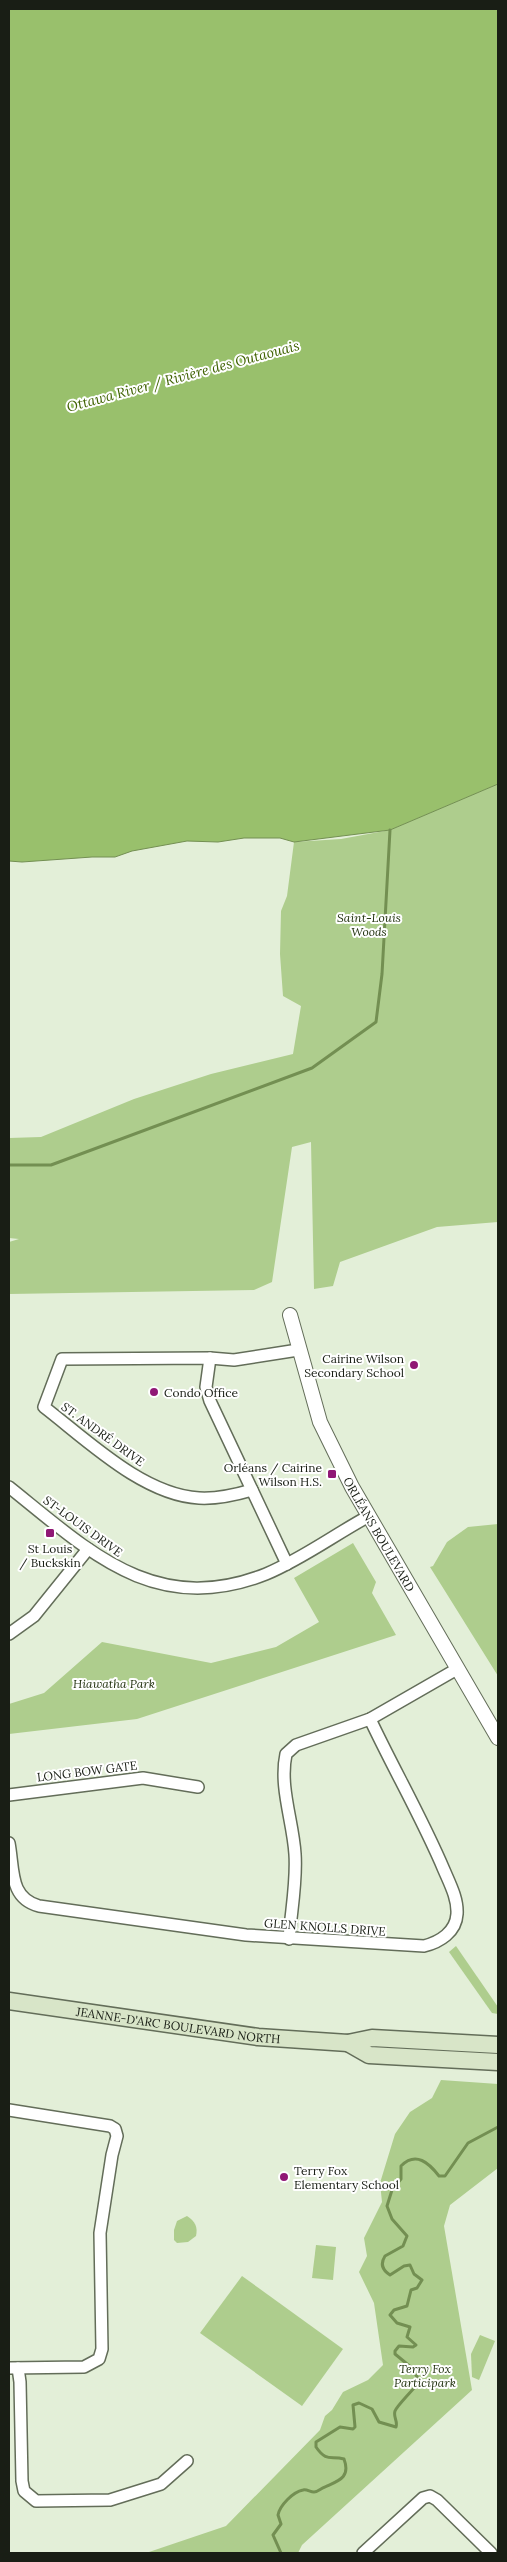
<svg xmlns="http://www.w3.org/2000/svg" width="507" height="2562" viewBox="0 0 507 2562" font-family="Lora,serif">
	<rect width="100%" height="100%" fill="#e3efd8"/>
	<g fill="#aecd8d">
		<path d="M498 784V1222L437 1227 340 1262 333 1286 314 1289 311 1142 292 1147 272 1282 254 1290 9 1294V1242L19 1239 9 1238V1138L41 1137 134 1099 211 1074 293 1054 301 1006 283 996 280 954 281 911 287 896 294 842 341 839 390 830Z"/>
		<path d="M498 1524V1676L430 1567 433 1566 447 1542 468 1527Z"/>
		<path d="M353 1543 376 1582 372 1593 396 1635 137 1719 9 1734V1704L44 1693 102 1642 211 1663 276 1647 319 1622 294 1578Z"/>
		<path d="M456 1946 498 2007V2014L492 2013 449 1952Z"/>
		<path d="M441 2080 498 2084V2168L450 2205 444 2226 472 2390 302 2545 298 2553H146L226 2526 320 2430 325 2416 332 2410 343 2392 368 2380 383 2365 374 2303 359 2272 367 2256 364 2238 382 2202 380 2183 395 2134 410 2112 432 2098Z"/>
		<path d="M187 2216C195 2221 198 2227 196 2236L188 2242 177 2243 174 2240V2230L177 2221Z"/>
		<path d="M316 2245 336 2247 333 2280 312 2278Z"/>
		<path d="M242 2276 343 2349 302 2406 200 2333Z"/>
		<path d="M480 2335 495 2341 479 2380 472 2377 471 2354Z"/>
	</g>
	<path fill="#99c06c" stroke="#738f52" d="M9 9H498V784L390 830 294 842 280 838H244L218 842 187 841 132 851 115 857H92L22 862 9 861Z"/>
	<g fill="none" stroke-linecap="round" stroke-linejoin="round">
		<g stroke="#738f52" stroke-width="3">
			<path d="M9 1165H51L312 1068 376 1022 382 974 390 830"/>
			<path d="M281 2553 273 2535 281 2524 278 2515C280 2505 293 2492 303 2490 307 2489 310 2492 314 2492 318 2492 321 2488 325 2487 338 2481 351 2478 344 2459 331 2455 327 2463 316 2447V2442L340 2427 353 2429 355 2427 353 2405 359 2403 372 2409 379 2422 396 2427C398 2421 393 2417 395 2411 397 2406 415 2387 420 2382L412 2368 395 2354V2351L399 2346 413 2347 416 2345 407 2337 410 2327 397 2323 390 2315 394 2310 407 2306 411 2290 417 2288 422 2280 414 2274 410 2265 404 2266 390 2275C382 2270 380 2264 385 2256L403 2246 407 2236 392 2219 387 2206 392 2190 401 2179V2166C416 2151 429 2163 439 2176H445L468 2143 498 2127"/>
		</g>
		<defs>
			<g id="minor">
				<path d="M210 1358 206 1387 210 1401 287 1564"/>
				<path d="M9 1487C89 1551 155 1618 266 1574 302 1559 334 1535 369 1516"/>
				<path d="M252 1490C235 1495 216 1499 199 1498 143 1495 87 1440 44 1407L62 1359 210 1358 234 1360 298 1350"/>
				<path d="M9 1634 34 1616 88 1549"/>
				<path d="M9 1795 143 1778 198 1787"/>
				<path d="M9 1843C14 1869 9 1898 39 1906L246 1935 424 1946C440 1942 456 1932 457 1914 458 1899 450 1884 444 1870 422 1818 394 1770 370 1719"/>
				<path d="M289 1939C291 1911 297 1882 295 1854 293 1821 279 1787 286 1754L296 1745 370 1719 457 1669"/>
				<path d="M9 2110 110 2126 115 2129 117 2136 112 2155 100 2233 102 2349 99 2359 84 2367 9 2368"/>
				<path d="M18 2368 20 2382 22 2481 24 2491 36 2501 110 2500 161 2484 187 2461"/>
				<path d="M363 2553 423 2498 430 2496 437 2500 491 2553"/>
			</g>
			<g id="tertiary">
				<path id="s1" d="M290 1315 320 1422 352 1487 498 1738"/>
			</g>
			<g id="secondary">
				<path id="s2" d="M9 2001 258 2037 348 2043 372 2038 498 2045"/>
				<path d="M348 2043 369 2055 498 2062"/>
			</g>
		</defs>
		<use href="#minor" stroke="#636d59" stroke-width="14"/>
		<use href="#tertiary" stroke="#636d59" stroke-width="16"/>
		<use href="#secondary" stroke="#636d59" stroke-width="19"/>
		<use href="#minor" stroke="#fff" stroke-width="11"/>
		<use href="#tertiary" stroke="#fff" stroke-width="14"/>
		<use href="#secondary" stroke="#d8e5c8" stroke-width="16"/>
	</g>
	<g fill="#901775" stroke="#fff" stroke-width="2">
		<circle cx="414" cy="1365" r="5"/>
		<circle cx="154" cy="1392" r="5"/>
		<rect x="327" y="1469" width="10" height="10" rx="2.5"/>
		<rect x="45" y="1528" width="10" height="10" rx="2.5"/>
		<circle cx="284" cy="2177" r="5"/>
	</g>
	<g text-anchor="middle" dominant-baseline="central" stroke-width="4" stroke-linejoin="round" paint-order="stroke">
		<g font-size="12" font-style="italic" fill="#243411" stroke="#fff">
			<text x="369" y="917">Saint-Louis<tspan x="369" dy="14">Woods</tspan></text>
			<text x="114" y="1683">Hiawatha Park</text>
			<text x="425" y="2368">Terry Fox<tspan x="425" dy="14">Participark</tspan></text>
		</g>
		<g font-size="12" fill="#191e15" stroke="#fff" text-anchor="end">
			<text x="404" y="1358">Cairine Wilson<tspan x="404" dy="14">Secondary School</tspan></text>
			<text x="164" y="1392" text-anchor="start">Condo Office</text>
			<text x="322" y="1467">Orléans / Cairine<tspan x="322" dy="14">Wilson H.S.</tspan></text>
			<text x="50" y="1548" text-anchor="middle">St Louis<tspan x="50" dy="14">/ Buckskin</tspan></text>
			<text x="294" y="2170" text-anchor="start">Terry Fox<tspan x="294" dy="14">Elementary School</tspan></text>
		</g>
		<g font-size="12" fill="#191e15" stroke="#fff">
			<text transform="translate(103 1434) rotate(36)">ST. ANDRÉ DRIVE</text>
			<text transform="translate(83 1526) rotate(36)">ST-LOUIS DRIVE</text>
			<text stroke="none"><textPath href="#s1" startOffset="238">ORLÉANS BOULEVARD</textPath></text>
			<text transform="translate(87 1771) rotate(-7)">LONG BOW GATE</text>
			<text transform="translate(325 1927) rotate(4)">GLEN KNOLLS DRIVE</text>
			<text stroke="none"><textPath href="#s2" startOffset="171">JEANNE-D'ARC BOULEVARD NORTH</textPath></text>
		</g>
		<g font-size="14" font-style="italic" fill="#3f6201" stroke="#fff">
			<text transform="translate(183 376) rotate(-15)">Ottawa River / Rivière des Outaouais</text>
		</g>
	</g>
	<rect width="507" height="2562" fill="none" stroke="#191e15" stroke-width="20"/>
</svg>
